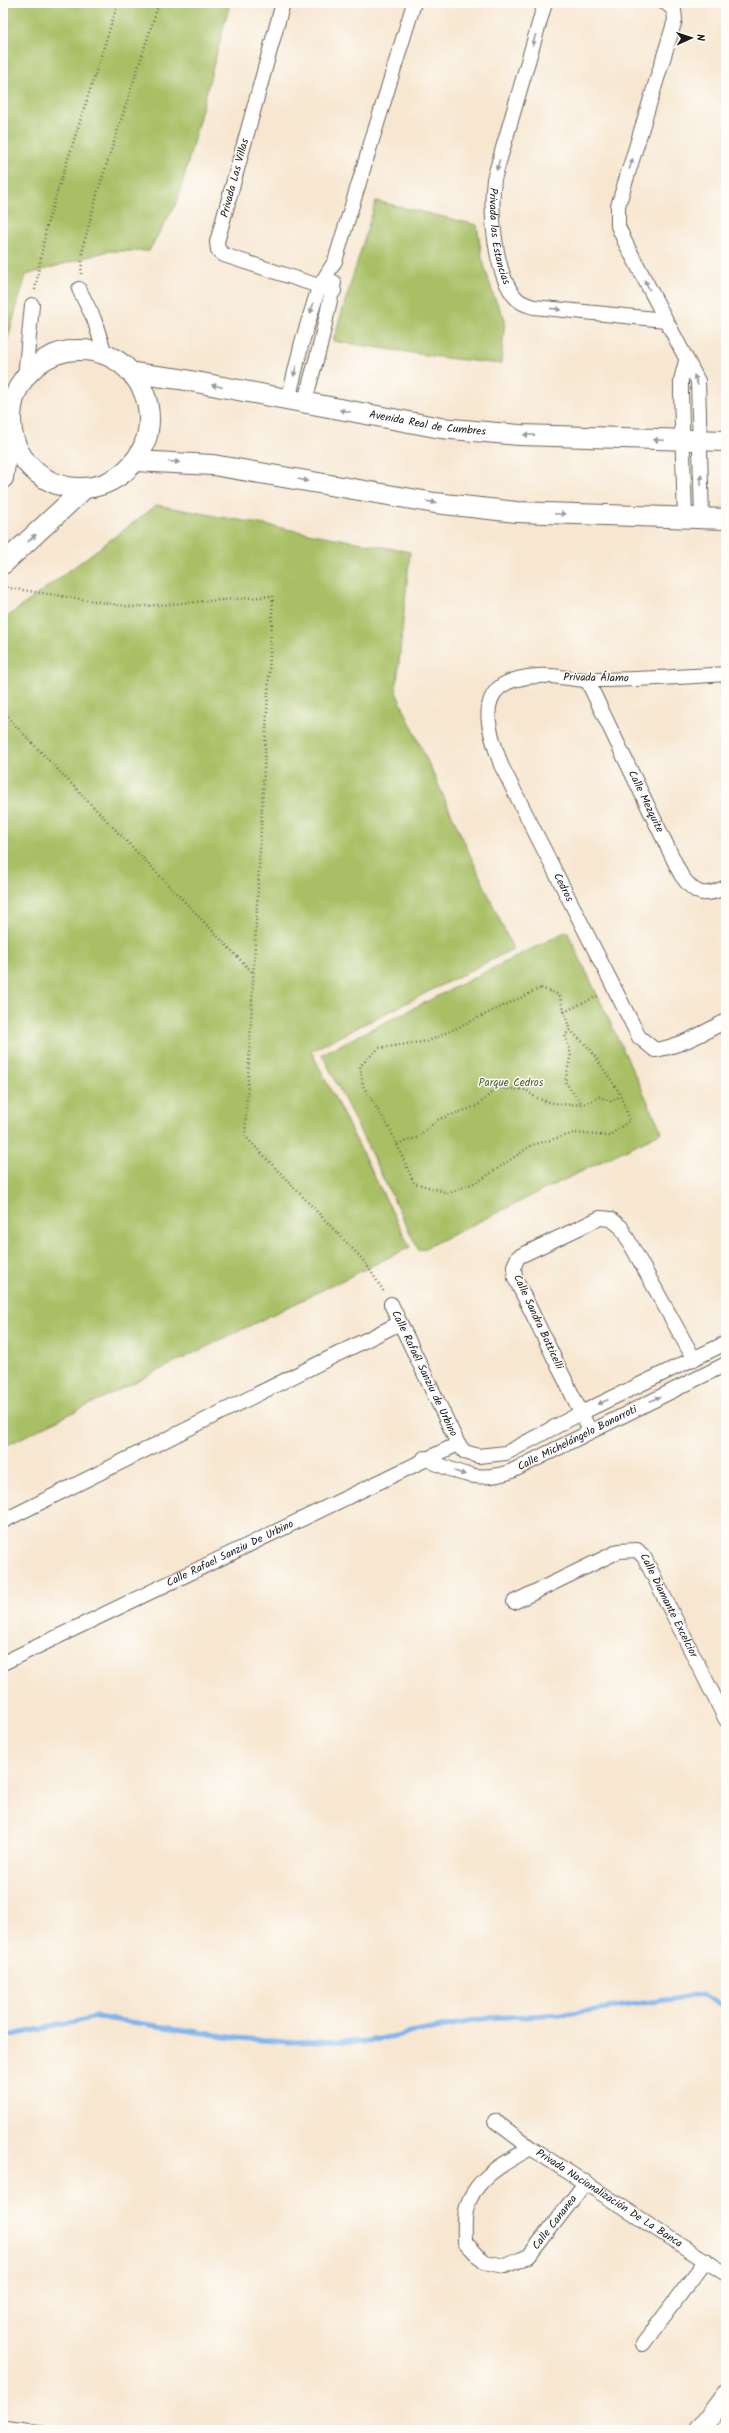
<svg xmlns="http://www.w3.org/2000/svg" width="729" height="2433" viewBox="0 0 729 2433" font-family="Kalam,sans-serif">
	<rect width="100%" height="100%" fill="#fdfcf7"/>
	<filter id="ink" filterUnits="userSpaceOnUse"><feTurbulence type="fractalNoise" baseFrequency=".025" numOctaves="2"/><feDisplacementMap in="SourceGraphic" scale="8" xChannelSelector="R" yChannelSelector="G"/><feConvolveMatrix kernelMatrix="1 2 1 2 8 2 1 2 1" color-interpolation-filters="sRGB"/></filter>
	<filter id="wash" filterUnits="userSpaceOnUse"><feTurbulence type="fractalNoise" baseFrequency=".012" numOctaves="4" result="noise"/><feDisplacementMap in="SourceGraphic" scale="16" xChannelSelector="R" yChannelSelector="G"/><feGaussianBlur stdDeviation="0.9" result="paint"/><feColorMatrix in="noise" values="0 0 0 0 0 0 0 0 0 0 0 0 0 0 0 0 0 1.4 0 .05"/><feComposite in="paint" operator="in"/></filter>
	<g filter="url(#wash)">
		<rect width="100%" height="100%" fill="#f7e7d1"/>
		<g fill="#a8bf65" stroke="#626e40">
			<path d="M3 3H230L178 200 149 251H108L26 275 3 355Z"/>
			<path d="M376 201 477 225 482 258 494 297 505 319 501 364 446 358 333 341Z"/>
			<path d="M157 505 410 552 396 692 513 949 311 1051 410 1247 3 1447V620Z"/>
			<path d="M567 931 662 1132 419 1251 322 1054Z"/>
		</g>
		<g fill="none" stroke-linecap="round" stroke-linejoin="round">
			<path stroke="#80b3ed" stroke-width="5" d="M3 2037 97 2017 237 2038 288 2042 369 2041 488 2018 564 2014 702 1995 726 2005"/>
		</g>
	</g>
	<g filter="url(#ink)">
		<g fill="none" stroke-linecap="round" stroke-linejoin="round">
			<defs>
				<path id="lane" d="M3 2425 42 2430"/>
				<g id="street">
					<path d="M283 3 217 242 218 250 224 255 334 291"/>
					<path id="s1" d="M545 3 494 179C490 210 494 276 517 299 522 304 528 305 534 307L665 320"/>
					<path d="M666 3 674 10 675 20 618 206V226L625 242 698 381 702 518"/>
					<path d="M79 289 94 319 105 354"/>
					<path d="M25 377 32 305"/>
					<path d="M288 401 302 342 319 287 335 261 414 3"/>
					<path d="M304 404 320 346 334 282"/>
					<path d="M685 518 681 394V380L686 361"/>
					<path id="s2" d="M726 674C680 677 634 680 589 680 572 680 554 674 537 676 524 677 510 679 500 687 477 706 494 743 501 765L639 1037 655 1050C681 1046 703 1033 726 1021"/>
					<path id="s3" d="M587 680 681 875C695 895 704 898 726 887"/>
					<path id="s4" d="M391 1304 458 1444 465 1452 478 1456 506 1453 581 1413 726 1343"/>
					<path d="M590 1431 515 1278 514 1266 518 1257 600 1218 611 1219 621 1227 694 1359"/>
					<path id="s5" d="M424 1458C456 1472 477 1484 512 1471L726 1364"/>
					<path d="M3 1521 400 1323"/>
					<path id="s6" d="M514 1602 619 1551 637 1550 644 1557 726 1720"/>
					<path id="s7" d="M3 1663 458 1444"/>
					<path id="s8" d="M495 2121 531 2148 726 2274"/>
					<path id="s9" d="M531 2148C506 2162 472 2179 466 2211 464 2220 465 2232 465 2242L484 2262 505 2266 529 2256 586 2182"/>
					<path d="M643 2344 706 2260"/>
				</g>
				<g id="secondary">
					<circle cx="80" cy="419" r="69"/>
					<path id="s10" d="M133 373 180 379 441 428 519 435 726 441"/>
					<path d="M135 461 213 465 435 503 516 512 726 519"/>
					<path d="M3 478 10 430"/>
					<path d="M3 564 85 488"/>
					<path d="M700 2430 726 2395"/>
				</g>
			</defs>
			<use href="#lane" stroke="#69635b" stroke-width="9"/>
			<use href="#street" stroke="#69635b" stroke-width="16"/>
			<use href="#secondary" stroke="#69635b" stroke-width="22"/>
			<g stroke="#69635b" stroke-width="2.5" stroke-dasharray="1 3" stroke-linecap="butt">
				<path d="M81 274 83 247 98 191 159 3"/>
				<path d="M35 290 47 224 118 3"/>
				<path d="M3 587 132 607 273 596 245 1136 365 1262 384 1292"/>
				<path d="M3 710 14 724 253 973"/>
				<path d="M541 988 559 995 570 1030 590 1049 619 1092 630 1120 609 1136 575 1133 532 1145 479 1181 449 1193 414 1183 390 1129 363 1086 360 1066 379 1048 429 1041Z"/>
				<path d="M564 1012 600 995"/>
				<path d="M570 1030 565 1035 571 1054 565 1082 582 1104"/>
				<path d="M397 1144 416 1138 439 1119 477 1106 496 1088 527 1090C537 1103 565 1106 581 1104 587 1104 594 1099 599 1097L611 1101 621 1096"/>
			</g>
			<use href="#lane" stroke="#fff" stroke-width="7"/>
			<use href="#street" stroke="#fff" stroke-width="14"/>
			<use href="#secondary" stroke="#fff" stroke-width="20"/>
		</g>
		<defs><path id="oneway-solid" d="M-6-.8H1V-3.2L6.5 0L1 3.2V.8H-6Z"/></defs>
		<g fill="#999">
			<use href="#oneway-solid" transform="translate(534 40) rotate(106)"/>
			<use href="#oneway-solid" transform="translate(631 164) rotate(-73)"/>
			<use href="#oneway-solid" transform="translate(498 165) rotate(106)"/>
			<use href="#oneway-solid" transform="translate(647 285) rotate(-117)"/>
			<use href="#oneway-solid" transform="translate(312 308) rotate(107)"/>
			<use href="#oneway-solid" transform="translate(556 309) rotate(6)"/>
			<use href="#oneway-solid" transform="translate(295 371) rotate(103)"/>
			<use href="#oneway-solid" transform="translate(696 380) rotate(-111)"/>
			<use href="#oneway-solid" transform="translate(217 386) rotate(-168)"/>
			<use href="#oneway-solid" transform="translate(345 411) rotate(-170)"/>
			<use href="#oneway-solid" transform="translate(529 435) rotate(-178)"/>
			<use href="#oneway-solid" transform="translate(659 440) rotate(-178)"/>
			<use href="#oneway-solid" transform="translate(174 462) rotate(2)"/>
			<use href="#oneway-solid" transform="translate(303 480) rotate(10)"/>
			<use href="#oneway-solid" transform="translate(701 480) rotate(-91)"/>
			<use href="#oneway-solid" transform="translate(431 502) rotate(9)"/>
			<use href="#oneway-solid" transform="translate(560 514) rotate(2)"/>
			<use href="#oneway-solid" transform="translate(32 538) rotate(-43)"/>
			<use href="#oneway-solid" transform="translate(655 1399) rotate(-26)"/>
			<use href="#oneway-solid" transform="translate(603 1402) rotate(155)"/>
			<use href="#oneway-solid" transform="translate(460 1473) rotate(19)"/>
		</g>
	</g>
	<g text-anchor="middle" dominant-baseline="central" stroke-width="3" stroke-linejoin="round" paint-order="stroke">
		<g font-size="11" fill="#1c1c1c" stroke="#fdfcf7">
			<text transform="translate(235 178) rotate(-75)">Privada Las Villas</text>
			<text stroke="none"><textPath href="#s1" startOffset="241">Privada las Estancias</textPath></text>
			<text stroke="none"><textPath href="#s10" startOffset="299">Avenida Real de Cumbres</textPath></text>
			<text transform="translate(596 678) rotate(1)">Privada Álamo</text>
			<text stroke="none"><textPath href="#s3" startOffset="135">Calle Mezquite</textPath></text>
			<text stroke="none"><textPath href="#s2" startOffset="449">Cedros</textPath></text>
			<text transform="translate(538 1322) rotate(65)">Calle Sandra Botticelli</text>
			<text stroke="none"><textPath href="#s4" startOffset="77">Calle Rafaél Sanziu de Urbino</textPath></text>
			<text stroke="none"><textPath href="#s5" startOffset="165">Calle Michelángelo Bonarroti</textPath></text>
			<text stroke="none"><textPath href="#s7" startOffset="252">Calle Rafael Sanziu De Urbino</textPath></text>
			<text stroke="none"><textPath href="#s6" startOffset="199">Calle Diamante Excelcior</textPath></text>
			<text stroke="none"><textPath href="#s8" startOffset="138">Privada Nacionalización De La Banca</textPath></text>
			<text stroke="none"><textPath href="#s9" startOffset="242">Calle Cananea</textPath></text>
		</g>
		<g font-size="11" fill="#545d39" stroke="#fdfcf7">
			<text x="511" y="1083">Parque Cedros</text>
		</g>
	</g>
	<rect width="729" height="2433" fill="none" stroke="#fdfcf7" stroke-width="16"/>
	<g transform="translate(691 38) rotate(87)" stroke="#fdfcf7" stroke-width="3" paint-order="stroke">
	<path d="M0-3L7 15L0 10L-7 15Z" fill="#1c1c1c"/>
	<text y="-6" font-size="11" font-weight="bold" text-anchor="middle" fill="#1c1c1c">N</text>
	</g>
</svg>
